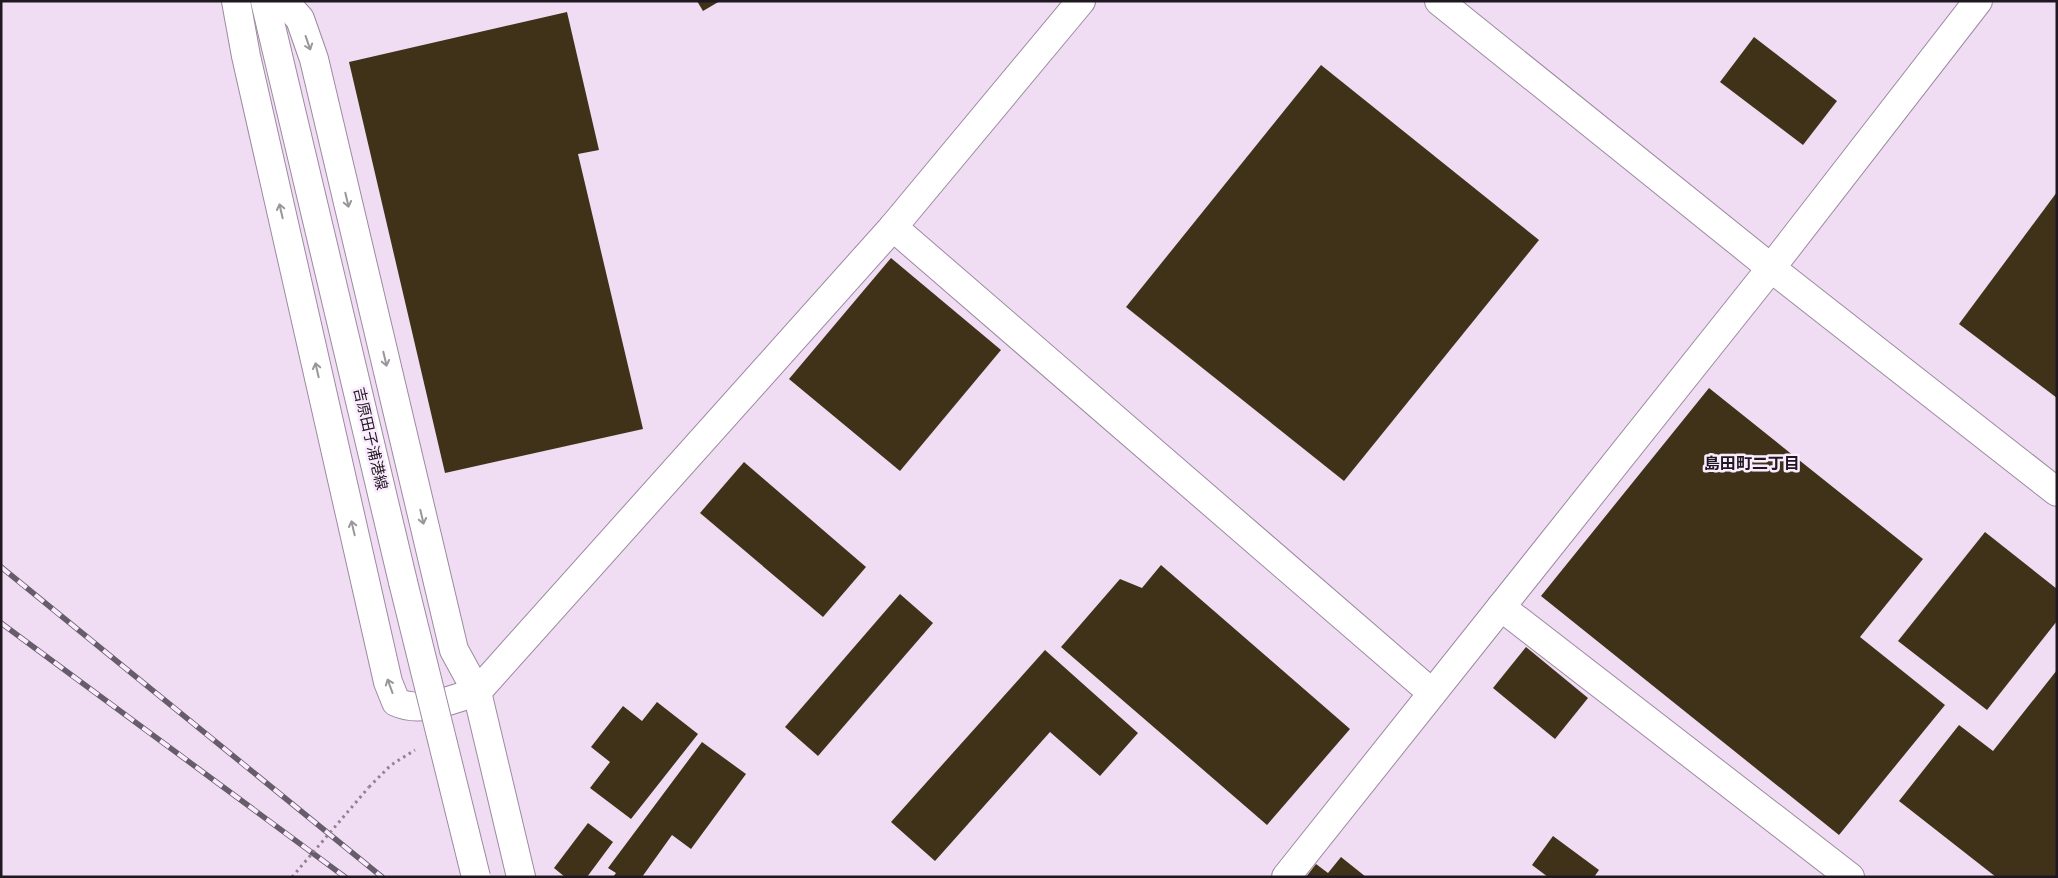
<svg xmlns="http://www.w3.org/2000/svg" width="2058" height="878" viewBox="0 0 2058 878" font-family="Overpass,'Noto Sans JP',sans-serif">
	<rect width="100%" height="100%" fill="#f0ddf4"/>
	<g fill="#3f3219">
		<path d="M697 1H720L703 11Z"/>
		<path d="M567 12 599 150 578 154 643 429 445 473 349 62Z"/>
		<path d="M1754 37 1837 101 1803 145 1720 82Z"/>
		<path d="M1321 65 1539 240 1344 481 1126 307Z"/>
		<path d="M2057 192V398L1959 324Z"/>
		<path d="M891 258 1001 350 900 471 789 379Z"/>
		<path d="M1709 388 1923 559 1860 637 1945 705 1839 835 1541 596Z"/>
		<path d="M744 462 866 567 823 617 700 513Z"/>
		<path d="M1985 532 2057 589V621L1987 710 1898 641Z"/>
		<path d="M1161 565 1350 729 1267 825 1061 647 1120 579 1142 588Z"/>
		<path d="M900 594 933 623 818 756 785 727Z"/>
		<path d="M1526 647 1588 698 1555 739 1493 688Z"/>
		<path d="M1045 650 1138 733 1100 776 1050 732 935 861 891 822Z"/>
		<path d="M2057 670V877H1996L1899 801 1959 725 1993 751Z"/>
		<path d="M657 702 698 734 631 819 590 788 610 762 591 747 623 706 642 721Z"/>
		<path d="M702 742 746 774 691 849 672 835 642 877H613L616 873 608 868Z"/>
		<path d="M588 823 613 842 587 877H565L554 868Z"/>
		<path d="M1553 836 1599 870 1594 877H1548L1532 865Z"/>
		<path d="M1341 857 1366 877H1306L1316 864 1328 873Z"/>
	</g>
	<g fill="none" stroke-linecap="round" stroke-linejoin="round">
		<defs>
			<g id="minor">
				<path d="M236 1 246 56 388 682 396 702C422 714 451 699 477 692L893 227 1081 1"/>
				<path d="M284 1 300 19 314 59 454 650 477 692 521 877"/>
				<path d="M1439 1 1771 268 2057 492"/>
				<path d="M893 227 1432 693"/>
				<path d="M1501 607 1850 877"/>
				<path d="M1286 877 1771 268 1978 1"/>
			</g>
			<path id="major" d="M265 1 403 582"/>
		</defs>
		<use href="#minor" stroke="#9c8aa0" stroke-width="30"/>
		<use href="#major" stroke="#9c8aa0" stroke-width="30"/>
		<path stroke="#8f8191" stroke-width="3" stroke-dasharray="2.5 4" stroke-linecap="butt" d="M369 787 391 765 415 750"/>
		<use href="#minor" stroke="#fff" stroke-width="28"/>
		<use href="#major" stroke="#fff" stroke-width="28"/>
		<defs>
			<g id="rail">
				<path d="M1 567 382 877"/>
				<path d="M1 623 345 877"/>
			</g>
		</defs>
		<use href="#rail" stroke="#675c69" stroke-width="5.5"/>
		<use href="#rail" stroke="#fbebfe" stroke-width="4" stroke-dasharray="11" stroke-linecap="butt"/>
		<defs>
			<path id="major-bridge" d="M403 582 476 877"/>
		</defs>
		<use href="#major-bridge" stroke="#9c8aa0" stroke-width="30" stroke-linecap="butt"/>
		<path stroke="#8f8191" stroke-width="3" stroke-dasharray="2.5 4" stroke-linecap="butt" d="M292 877 369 787"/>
		<use href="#major-bridge" stroke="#fff" stroke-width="28"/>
	</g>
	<defs><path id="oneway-shaft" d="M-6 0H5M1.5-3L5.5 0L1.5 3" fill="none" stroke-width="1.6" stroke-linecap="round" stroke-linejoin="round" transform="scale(1.25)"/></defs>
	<g stroke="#9a979b">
		<use href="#oneway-shaft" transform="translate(308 43) rotate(71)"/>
		<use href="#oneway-shaft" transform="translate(347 200) rotate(77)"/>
		<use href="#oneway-shaft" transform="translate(281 211) rotate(-103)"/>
		<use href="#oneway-shaft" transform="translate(385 359) rotate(77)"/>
		<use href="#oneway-shaft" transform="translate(317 370) rotate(-103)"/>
		<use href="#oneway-shaft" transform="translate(422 517) rotate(77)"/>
		<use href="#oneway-shaft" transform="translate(353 528) rotate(-103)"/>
		<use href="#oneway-shaft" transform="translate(390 686) rotate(-110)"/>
	</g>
	<g text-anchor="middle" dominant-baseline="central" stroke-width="5" stroke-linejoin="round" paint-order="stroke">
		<g font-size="15" fill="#1f1820" stroke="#fbebfe">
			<text transform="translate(369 439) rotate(77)">吉原田子浦港線</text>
		</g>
		<g font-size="16" font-weight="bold" fill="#1f1820" stroke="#fbebfe">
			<text x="1752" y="465">島田町二丁目</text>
		</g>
	</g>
	<rect width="2058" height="878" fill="none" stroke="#1f1820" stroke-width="5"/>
</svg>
